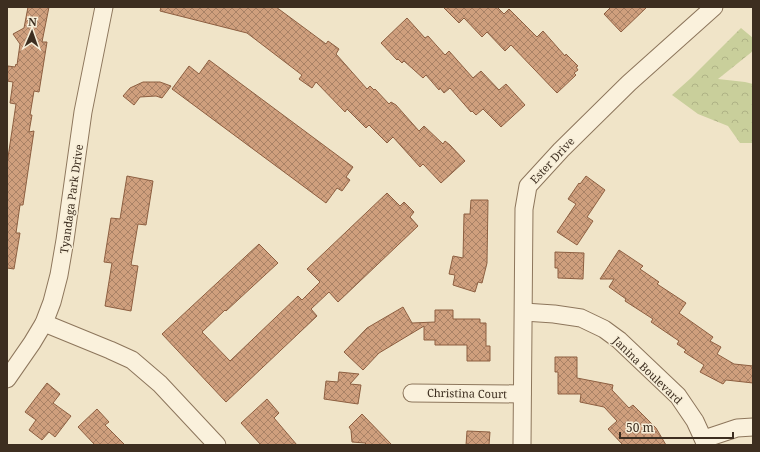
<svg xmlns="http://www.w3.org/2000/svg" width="760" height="452" viewBox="0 0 760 452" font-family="'Noto Serif',serif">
	<defs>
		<pattern id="forest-crowns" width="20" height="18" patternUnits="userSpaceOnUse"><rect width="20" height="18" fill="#c9cf9b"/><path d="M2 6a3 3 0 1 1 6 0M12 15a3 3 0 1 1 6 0" fill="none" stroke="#aeb285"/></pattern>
		<pattern id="building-cross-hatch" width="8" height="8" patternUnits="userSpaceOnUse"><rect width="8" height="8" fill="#cf9f7d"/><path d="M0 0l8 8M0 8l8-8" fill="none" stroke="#a98266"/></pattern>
	</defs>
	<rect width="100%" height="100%" fill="#f0e4c8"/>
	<path fill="url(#forest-crowns)" d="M741 28 753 38V51L718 79 745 82 753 84V143H740L728 126 698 114 672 95 691 78Z"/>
	<g fill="url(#building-cross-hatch)" stroke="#8d5f41">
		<path d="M28 7H49L42 42H47L39 92 34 91 30 115H32L29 132 34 131 23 205H20L16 233H20L14 269 7 268V164L16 104 10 103 13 82 7 81V72L8 66 15 67 16 64 17 65 20 44 13 34 24 28Z"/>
		<path d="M161 7H276L326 44 328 41 339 49 336 54 367 89 370 86 374 90 375 89 389 104 391 102 396 105 419 131 424 126 443 144 445 141 450 145 465 161 441 183 423 164 420 167 393 137 387 143 369 125 366 128 347 109 345 112 316 82 312 88 299 79 302 75 247 33 160 11Z"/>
		<path d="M443 7H497L504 14 509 9 537 37 543 31 565 56 566 54 578 66 576 67 578 70 574 73 576 75 557 93 511 45 505 51 487 32 482 37 464 18 459 23Z"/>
		<path d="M611 7H647L621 32 604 14Z"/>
		<path d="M407 18 425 38 428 36 445 55 449 51 473 78 481 71 499 90 506 84 525 105 501 127 483 109 476 115 472 111 471 112 450 88 444 93 440 88 439 90 426 75 423 78 404 61 402 63 398 59 397 60 381 43Z"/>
		<path d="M209 60 353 167 346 177 350 180 342 191 337 188 326 203 172 89 189 66 199 74Z"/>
		<path d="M143 82H160L171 86 162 98 156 96 140 97 134 105 123 96 130 88Z"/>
		<path d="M127 176 153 181 146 225 138 224 131 265 138 266 131 311 105 306 112 263 104 262 111 218 120 219Z"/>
		<path d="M586 176 605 190 587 217 593 221 577 245 557 232 576 204 568 199 579 183 580 184Z"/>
		<path d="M387 193 400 206 404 202 414 212 410 217 418 226 338 302 329 292 311 309 317 316 226 402 162 334 259 244 278 263 226 311 225 310 202 332 230 361 298 296 302 300 320 282 307 269Z"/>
		<path d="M471 200H488L487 263 482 283 478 282 475 292 453 285 455 275 449 274 453 256 463 258 464 214H470Z"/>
		<path d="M619 250 643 266 640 269 659 282 657 284 686 303 679 313 713 337 710 341 721 347 717 354 734 364 753 366V383L726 380 723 384 700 372 704 365 684 352 686 350 677 344 679 341 651 322 653 319 625 301 626 299 609 287 614 279H600Z"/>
		<path d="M555 252 584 253 583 279 558 278V268H555Z"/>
		<path d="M403 307 412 323 435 322V310H453V319H480V323H486V346H490V361H467V345H435V340H424V326L379 353 363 370 344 352 367 328Z"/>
		<path d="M555 357H577V378L613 385 612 390 629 408 633 405 656 428 666 445H623L608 429 617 421 604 407 580 402 581 394H558V372H555Z"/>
		<path d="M339 372 359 374 350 384 361 385 358 404 324 399 326 381 338 382Z"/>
		<path d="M47 383 60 394 53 403 71 416 55 437 49 432 42 440 29 430 36 420 25 412Z"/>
		<path d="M267 399 279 413 274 418 297 445H261L241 423Z"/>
		<path d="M97 409 109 422 105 425 125 445H95L78 427Z"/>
		<path d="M362 414 392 445H367L365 443 352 442 351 430 349 427Z"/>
		<path d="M467 431 490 432 489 445H466Z"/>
	</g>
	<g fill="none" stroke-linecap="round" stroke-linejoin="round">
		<defs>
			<g id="minor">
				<path d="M524 312 554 314 581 318 604 329 619 340 678 396 695 421 706 445"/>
				<path d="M44 323 110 350 132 360 160 384 217 445"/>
				<path d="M7 379 32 343 44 323 52 302 59 275 65 240 83 112 104 7"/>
				<path d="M412 393 522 394"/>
				<path d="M704 439 737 428 753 427"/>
				<path d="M522 445 524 209 528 186 561 150 629 83 714 7"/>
			</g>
		</defs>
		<use href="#minor" stroke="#8d765c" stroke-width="19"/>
		<use href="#minor" stroke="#faf1dc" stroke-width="17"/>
	</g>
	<g text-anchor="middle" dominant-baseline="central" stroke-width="3" stroke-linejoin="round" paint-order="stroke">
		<g font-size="11" fill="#3d2e20" stroke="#f7eed8">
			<text transform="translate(552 160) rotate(-47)">Ester Drive</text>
			<text transform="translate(71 199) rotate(-82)">Tyandaga Park Drive</text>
			<text transform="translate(648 370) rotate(44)">Janina Boulevard</text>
			<text transform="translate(467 393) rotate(1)">Christina Court</text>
		</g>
	</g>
	<rect width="760" height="452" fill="none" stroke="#3d2e20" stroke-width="16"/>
	<g transform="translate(32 32) rotate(2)" stroke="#f7eed8" stroke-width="3" paint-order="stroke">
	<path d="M0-3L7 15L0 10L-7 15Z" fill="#3d2e20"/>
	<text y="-6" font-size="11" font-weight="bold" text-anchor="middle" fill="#3d2e20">N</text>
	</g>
	<path d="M620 432v6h113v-6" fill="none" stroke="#3d2e20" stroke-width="2"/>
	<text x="626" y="432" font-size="12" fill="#3d2e20" stroke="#f7eed8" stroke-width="3" paint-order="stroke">50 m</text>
</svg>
